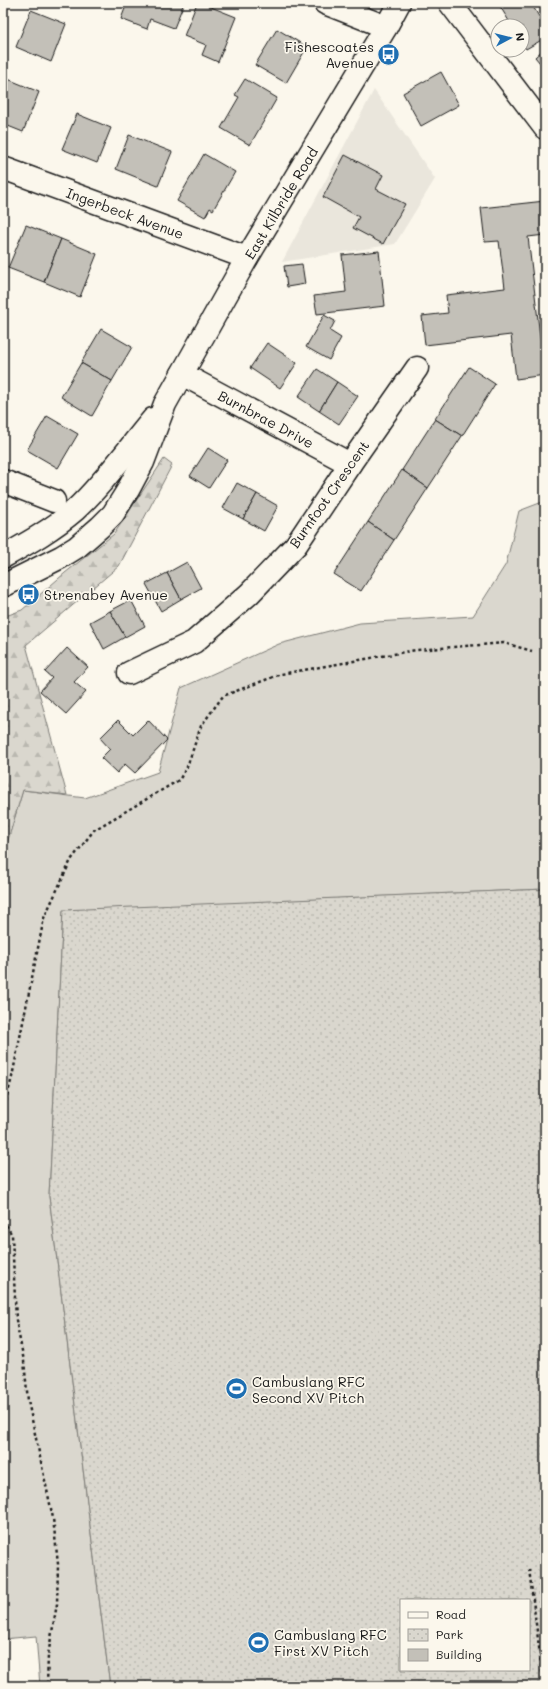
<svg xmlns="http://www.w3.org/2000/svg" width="548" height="1689" viewBox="0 0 548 1689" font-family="Mali,sans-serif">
	<defs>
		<pattern id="forest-firs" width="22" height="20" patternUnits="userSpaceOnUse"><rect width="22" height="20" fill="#dad7ce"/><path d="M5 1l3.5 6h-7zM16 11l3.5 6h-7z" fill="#bab8b0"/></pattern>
		<pattern id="park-dots" width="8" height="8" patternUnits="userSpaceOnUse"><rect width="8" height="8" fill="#dad7ce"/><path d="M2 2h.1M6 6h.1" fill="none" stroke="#bab8b0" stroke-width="1.8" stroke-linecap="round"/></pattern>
	</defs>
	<rect width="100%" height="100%" fill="#fbf7ec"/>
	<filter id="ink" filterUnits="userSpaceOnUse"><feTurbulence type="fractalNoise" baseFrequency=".025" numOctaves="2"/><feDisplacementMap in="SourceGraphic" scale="8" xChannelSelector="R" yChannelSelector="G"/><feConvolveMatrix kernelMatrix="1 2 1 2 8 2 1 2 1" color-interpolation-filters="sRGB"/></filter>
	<g filter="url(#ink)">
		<path fill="#eae6dc" d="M374 90 435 179 395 244 282 262Z"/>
		<path fill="#dad7ce" stroke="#7b7a75" d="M545 501V889L63 911 49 1196 110 1686H40L36 1636 3 1639V856L23 790 85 798 158 772 181 688 279 644 360 623 473 616 506 564 519 511Z"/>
		<path fill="url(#forest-firs)" stroke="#7b7a75" d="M164 459 172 465 119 566 26 645 67 795 23 790 3 856V617L22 610 65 573 114 534Z"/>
		<path fill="url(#park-dots)" stroke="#7b7a75" fill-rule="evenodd" d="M545 889V1686H110L49 1196 63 910ZM401 1600H529V1670H401Z"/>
		<g fill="#c3c0b8" stroke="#1c1c1c">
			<path d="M127 3H184L174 28 150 19 147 29 121 19Z"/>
			<path d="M197 3H201L236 17 218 62 202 55 206 45 184 36Z"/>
			<path d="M498 3H531L545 27V38L526 49 522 43V26H512Z"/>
			<path d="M31 10 66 24 51 62 16 47Z"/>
			<path d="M277 29 307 47 286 83 255 65Z"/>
			<path d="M545 48V69L535 57Z"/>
			<path d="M441 72 459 105 421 126 403 93Z"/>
			<path d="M3 77 39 92 23 132 3 124Z"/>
			<path d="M245 79 277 98 250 145 221 128 239 97 235 95Z"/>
			<path d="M77 114 111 128 97 163 62 149Z"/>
			<path d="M129 135 172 152 158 186 116 169Z"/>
			<path d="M204 154 235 172 213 210 210 208 205 217 177 201Z"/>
			<path d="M345 155 383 175 376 189 405 204 383 244 353 228 359 217 323 197Z"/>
			<path d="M545 201V235L528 237 542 353H545V375L516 379 511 335 425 345 422 316 448 313 446 295 505 288 499 241 485 242 481 208Z"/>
			<path d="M26 225 61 239 44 282 8 268Z"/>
			<path d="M61 239 97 254 80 297 44 282Z"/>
			<path d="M379 251 385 306 317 314 314 296 346 292 342 255Z"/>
			<path d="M302 264 305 284 287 287 284 266Z"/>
			<path d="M324 315 335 321 330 331 341 338 329 360 306 347Z"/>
			<path d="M101 329 132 347 112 381 81 363Z"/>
			<path d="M267 343 297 363 280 388 250 368Z"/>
			<path d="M81 363 112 381 92 416 61 397Z"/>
			<path d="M469 367 495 384 462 436 435 419Z"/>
			<path d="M317 369 337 382 319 411 298 397Z"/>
			<path d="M337 382 358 396 339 424 319 411Z"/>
			<path d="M47 416 78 434 58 468 27 450Z"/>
			<path d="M435 419 462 436 428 488 402 470Z"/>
			<path d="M208 448 227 460 209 488 190 476Z"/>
			<path d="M402 470 428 488 394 540 368 522Z"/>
			<path d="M237 483 257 494 243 519 223 508Z"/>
			<path d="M257 494 278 506 264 531 243 519Z"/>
			<path d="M368 522 394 540 361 591 334 574Z"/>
			<path d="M187 562 201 588 181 599 167 573Z"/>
			<path d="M167 573 181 599 161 611 146 584Z"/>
			<path d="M131 600 145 626 125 637 110 611Z"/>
			<path d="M110 611 125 637 104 649 90 622Z"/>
			<path d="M67 648 88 667 74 682 86 692 66 714 40 691 52 678 45 672Z"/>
			<path d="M118 720 133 735 148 720 167 740 135 773 125 764 117 773 101 758 110 749 100 738Z"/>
			<path d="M6 1679V1685L37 1682V1686H3V1680Z"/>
		</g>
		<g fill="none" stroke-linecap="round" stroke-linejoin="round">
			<defs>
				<g id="street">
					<path d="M325 3 386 27"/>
					<path d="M450 3 545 128"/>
					<path d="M3 168 247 258"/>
					<path d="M182 374 350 464"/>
					<path d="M3 481 54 501"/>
					<path d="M129 673 194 642 249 594 296 545 350 464 417 368"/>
				</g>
				<g id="primary">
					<path d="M3 557C28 543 53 529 75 510 104 483 128 449 153 419"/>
					<path d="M3 586 61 557 77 547 100 527 113 514 128 490 143 462 165 404 247 258 386 27 399 3"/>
				</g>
			</defs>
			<use href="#street" stroke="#1c1c1c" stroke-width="25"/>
			<use href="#primary" stroke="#1c1c1c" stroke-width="25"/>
			<g stroke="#1c1c1c" stroke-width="2.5" stroke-dasharray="3 3" stroke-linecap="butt">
				<path d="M3 1113 12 1077 44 918 71 860 94 830 179 780 187 767 201 726 223 696 281 674 416 650 504 643 532 651"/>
				<path d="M3 1220 12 1235 16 1320 24 1361 28 1401 53 1518 58 1564 57 1604 48 1655 47 1686"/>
				<path d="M529 1569 544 1686"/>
			</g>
			<use href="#street" stroke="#fbf7ec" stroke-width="22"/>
			<use href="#primary" stroke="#fbf7ec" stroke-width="22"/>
		</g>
	</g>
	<defs>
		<symbol id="bus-disc" viewBox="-11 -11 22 22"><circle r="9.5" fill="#1f6fb2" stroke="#fbf7ec"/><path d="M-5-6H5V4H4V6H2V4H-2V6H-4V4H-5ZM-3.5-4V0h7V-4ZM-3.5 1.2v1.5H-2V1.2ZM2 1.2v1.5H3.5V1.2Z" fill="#fff"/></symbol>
		<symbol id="stadium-disc" viewBox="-11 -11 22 22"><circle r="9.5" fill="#1f6fb2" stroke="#fbf7ec"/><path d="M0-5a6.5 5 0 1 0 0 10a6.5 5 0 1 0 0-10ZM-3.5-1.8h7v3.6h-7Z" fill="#fff"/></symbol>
	</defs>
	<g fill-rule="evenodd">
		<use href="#bus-disc" x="376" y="42" width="25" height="25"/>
		<use href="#bus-disc" x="16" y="582" width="25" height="25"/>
		<use href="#stadium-disc" x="224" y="1376" width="25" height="25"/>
		<use href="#stadium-disc" x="246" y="1630" width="25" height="25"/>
	</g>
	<g text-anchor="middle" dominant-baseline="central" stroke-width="3.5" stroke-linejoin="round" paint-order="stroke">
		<g font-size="14" fill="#1c1c1c" stroke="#fbf7ec" text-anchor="start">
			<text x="374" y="46" text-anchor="end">Fishescoates<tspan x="374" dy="16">Avenue</tspan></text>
			<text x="44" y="594">Strenabey Avenue</text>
			<text x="252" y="1381">Cambuslang RFC<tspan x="252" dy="16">Second XV Pitch</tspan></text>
			<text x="274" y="1634">Cambuslang RFC<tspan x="274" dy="16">First XV Pitch</tspan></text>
		</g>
		<g font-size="14" fill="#1c1c1c" stroke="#fbf7ec">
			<text transform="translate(281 203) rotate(-59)">East Kilbride Road</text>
			<text transform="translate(125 213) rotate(20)">Ingerbeck Avenue</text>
			<text transform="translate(266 419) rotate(28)">Burnbrae Drive</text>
			<text transform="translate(329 494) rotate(-55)">Burnfoot Crescent</text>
		</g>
	</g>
	<rect width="548" height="1689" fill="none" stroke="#fbf7ec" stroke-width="16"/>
	<rect x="8" y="8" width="532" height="1673" fill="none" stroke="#1c1c1c" stroke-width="1.5" filter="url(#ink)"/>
	<rect x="400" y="1599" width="130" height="72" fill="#fbf7ec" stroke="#a29f99"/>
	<rect x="408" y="1612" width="20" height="6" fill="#fbf7ec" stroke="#a29f99"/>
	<text x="436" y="1619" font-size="12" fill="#1c1c1c">Road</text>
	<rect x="408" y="1629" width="20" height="12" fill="url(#park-dots)" stroke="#a29f99"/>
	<text x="436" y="1639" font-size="12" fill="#1c1c1c">Park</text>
	<rect x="408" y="1649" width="20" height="12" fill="#c3c0b8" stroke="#a29f99"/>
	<text x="436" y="1659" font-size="12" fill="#1c1c1c">Building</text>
	<g transform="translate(510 38) rotate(83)"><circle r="19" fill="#fbf7ec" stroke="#a29f99"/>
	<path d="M0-3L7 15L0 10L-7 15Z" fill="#1f6fb2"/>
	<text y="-6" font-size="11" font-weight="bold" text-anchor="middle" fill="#1c1c1c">N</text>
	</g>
</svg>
